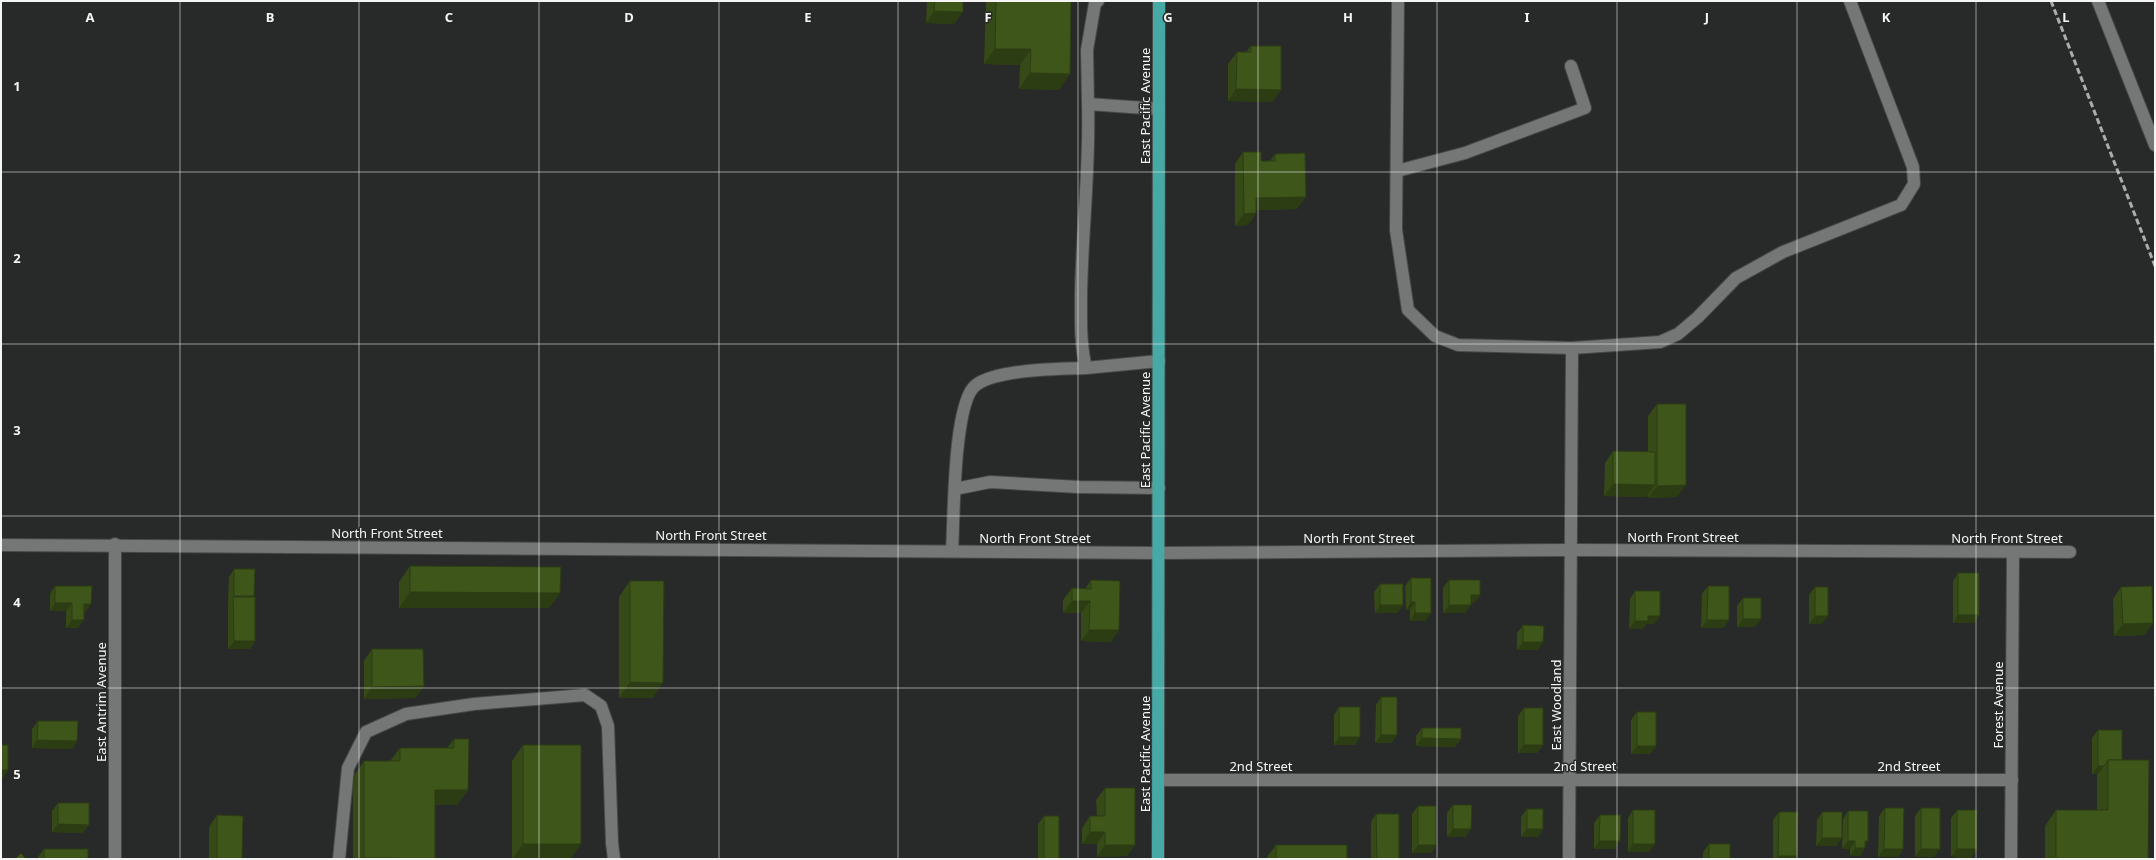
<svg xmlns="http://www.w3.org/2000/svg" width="2156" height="860" viewBox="0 0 2156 860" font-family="'Noto Sans',sans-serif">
	<rect width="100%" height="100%" fill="#272a28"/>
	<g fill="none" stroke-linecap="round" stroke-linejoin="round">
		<defs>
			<g id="minor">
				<path d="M1398 1 1396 230 1408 310 1435 336 1458 345 1572 348 1660 342 1678 334 1698 317 1736 278 1783 252 1901 205 1914 184 1913 167 1850 1"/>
				<path d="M2098 1 2155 145"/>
				<path d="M1088 104 1087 50 1095 3 1098 1"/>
				<path d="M1159 109 1088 104C1090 168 1082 231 1081 295 1081 320 1080 344 1086 368L1159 361"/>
				<path d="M1397 171 1465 153 1585 108 1571 66"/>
				<path d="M955 489 990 482 1079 487 1159 488"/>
				<path d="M115 544V859"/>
				<path d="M1 545 1159 553 1571 550 2070 552"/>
				<path d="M952 551C954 521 953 401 976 385 997 369 1059 369 1086 368"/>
				<path d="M1159 780H2012"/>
				<path d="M339 859 348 768 366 732 406 714 474 704 585 695 601 706 608 726 612 843 614 859"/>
				<path d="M1569 859 1572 348"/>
				<path d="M2011 859 2013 552"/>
			</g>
			<path id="major" d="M1158 859 1159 1"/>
		</defs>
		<use href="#minor" stroke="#474847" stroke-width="14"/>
		<use href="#major" stroke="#474847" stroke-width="14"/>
		<use href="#minor" stroke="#747775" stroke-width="12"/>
		<use href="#major" stroke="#46a9a6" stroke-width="12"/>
		<path stroke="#abadab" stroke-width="3" stroke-dasharray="6 3" stroke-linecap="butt" d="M2051 1 2155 266"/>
	</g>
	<g fill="#364a17">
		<path d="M927 1H963L954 24 926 23Z"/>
		<path d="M986 1H1071L1059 90 1019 89 1020 65 984 64Z"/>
		<path d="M1251 46 1281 90 1272 102 1228 101V64L1237 52H1246Z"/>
		<path d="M1243 152 1261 161H1270L1275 154 1297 209 1256 210V213L1248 225 1235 226V164Z"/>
		<path d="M1657 404 1677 497 1648 498V494L1646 497 1604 496 1605 463 1613 451H1648V416Z"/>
		<path d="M410 566 560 593 549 608H399V582Z"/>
		<path d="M234 569 254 596V597L255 641 250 649H228V605L229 604H228L229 577Z"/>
		<path d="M1958 573 1979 615 1974 623H1953V581Z"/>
		<path d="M1411 578 1431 613 1425 621H1410V610H1406L1405 586Z"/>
		<path d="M1091 580 1111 642 1081 641V613H1063V600L1072 588 1085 589Z"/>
		<path d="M1449 580 1480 595 1474 603H1471L1465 613H1443V588Z"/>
		<path d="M630 581 653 698H619V597Z"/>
		<path d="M1380 584 1403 605 1397 613H1375L1374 592Z"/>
		<path d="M55 586 86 612H84L78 628H66V611H50V594Z"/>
		<path d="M1708 586 1729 620 1723 628H1701L1702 594Z"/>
		<path d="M1815 587 1822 624H1809V595Z"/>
		<path d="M2121 587 2145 635 2114 636 2113 599Z"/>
		<path d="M1635 591 1660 616 1654 624H1646L1643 629H1629L1630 599Z"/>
		<path d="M1743 598 1761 619 1755 627H1737V606Z"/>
		<path d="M1523 625 1538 650H1517V633Z"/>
		<path d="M372 649 424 686 415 698 364 699V661Z"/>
		<path d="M1381 697 1397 735 1391 743H1375L1376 705Z"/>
		<path d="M1339 707 1360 737 1355 745H1334V715Z"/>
		<path d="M1524 708 1543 745 1537 753H1518V716Z"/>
		<path d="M1637 712 1656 746 1650 754H1631V720Z"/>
		<path d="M38 721 77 741 72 749 32 748V729Z"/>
		<path d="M1422 728 1461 739 1455 747 1416 746V736Z"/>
		<path d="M2098 730 2122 760 2148 859H2045V826L2056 810H2097V775L2098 774H2092V738Z"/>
		<path d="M454 739 468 790 457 805H435V859H353V777L364 761H390L400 748H447Z"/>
		<path d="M523 745 571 859H512V761Z"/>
		<path d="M1105 788 1127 856 1097 857V844H1082V828L1090 816H1097L1096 800Z"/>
		<path d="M58 803 83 833 52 832V811Z"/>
		<path d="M1453 805 1466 837H1447V813Z"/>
		<path d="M1418 806 1436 845 1431 853H1412V814Z"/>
		<path d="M1885 808 1903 849 1898 857H1878L1879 816Z"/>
		<path d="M1921 808 1934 857H1915V816Z"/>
		<path d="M1527 809 1543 829 1538 837H1521V817Z"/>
		<path d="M1633 810 1655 844 1649 852H1628V818Z"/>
		<path d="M1957 810 1977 849 1971 858 1951 857V818Z"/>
		<path d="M1848 811 1865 845V848L1860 856H1850V849H1842L1843 819Z"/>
		<path d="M1779 812 1795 859H1773V820Z"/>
		<path d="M1822 812 1836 846H1816L1817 820Z"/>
		<path d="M1376 814 1399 859H1371V822Z"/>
		<path d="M217 815 242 859H209V827Z"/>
		<path d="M1600 815 1615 849H1594V823Z"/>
		<path d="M1044 816 1059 859H1038V824Z"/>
		<path d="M1709 844 1730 859H1703V852Z"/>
		<path d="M1276 845 1347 859H1267V857Z"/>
		<path d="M44 849 88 859H38V857Z"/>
	</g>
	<g fill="#2c3c13">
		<path d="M934 11 963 12 954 24 926 23Z"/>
		<path d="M995 49H1031L1020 65 984 64Z"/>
		<path d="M1030 73 1070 74 1059 90 1019 89Z"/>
		<path d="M1236 89 1281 90 1272 102 1228 101Z"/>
		<path d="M1306 197 1297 209 1248 210 1256 198Z"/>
		<path d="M1256 213 1248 225 1235 226 1244 214Z"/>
		<path d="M1613 484 1655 485 1646 497 1604 496Z"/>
		<path d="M1686 485 1677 497 1648 498 1657 486Z"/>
		<path d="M410 592 560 593 549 608H399Z"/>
		<path d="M1471 595H1480L1474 603H1465Z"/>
		<path d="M234 596H254L249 604 233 597 228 604Z"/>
		<path d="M1072 601H1090L1081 613H1063Z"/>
		<path d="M1411 602H1415L1410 610H1406Z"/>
		<path d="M55 603H72L66 611H50Z"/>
		<path d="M84 604H91L86 612H78Z"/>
		<path d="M1380 605H1403L1397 613H1375Z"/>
		<path d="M1449 605H1471L1465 613H1443Z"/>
		<path d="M1415 613H1431L1425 621H1410Z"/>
		<path d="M1958 615H1979L1974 623H1953Z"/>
		<path d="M1648 616H1660L1654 624H1646L1643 629H1629L1635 621Z"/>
		<path d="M1815 616H1828L1822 624H1809Z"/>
		<path d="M1743 619H1761L1755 627H1737Z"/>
		<path d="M72 620H84L78 628H66Z"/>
		<path d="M1707 620H1729L1723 628H1701Z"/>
		<path d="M2153 623 2145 635 2114 636 2123 624Z"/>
		<path d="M1089 630H1119L1111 642 1081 641Z"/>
		<path d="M234 641H255L250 649H228Z"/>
		<path d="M1523 642H1543L1538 650H1517Z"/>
		<path d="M630 682 663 683 653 698H619Z"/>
		<path d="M424 686 415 698 364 699 372 687Z"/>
		<path d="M1381 735H1397L1391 743H1375Z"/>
		<path d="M1339 737H1360L1355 745H1334Z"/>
		<path d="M1422 738 1461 739 1455 747 1416 746Z"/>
		<path d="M37 740 77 741 72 749 32 748Z"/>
		<path d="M1524 745H1543L1537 753H1518Z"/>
		<path d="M1637 746H1656L1650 754H1631Z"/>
		<path d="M2098 766H2104L2098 774H2092Z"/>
		<path d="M1 770H8L3 778H1Z"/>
		<path d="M435 790H468L457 805H424Z"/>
		<path d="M58 824 89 825 83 833 52 832Z"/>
		<path d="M1453 829H1471L1466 837H1447Z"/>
		<path d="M1527 829H1543L1538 837H1521Z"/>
		<path d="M1090 832H1105L1097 844H1082Z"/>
		<path d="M1822 838H1842L1836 846H1816Z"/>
		<path d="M1599 841H1620L1615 849H1594Z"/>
		<path d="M1848 841H1855L1850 849H1842Z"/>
		<path d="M1865 841H1868L1864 848H1865L1860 856H1850L1855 848Z"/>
		<path d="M523 844H581L571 859H512Z"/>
		<path d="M1633 844H1655L1649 852H1628Z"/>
		<path d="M1105 845H1135L1127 856 1097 857Z"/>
		<path d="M1418 845H1436L1431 853H1412Z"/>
		<path d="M1884 849H1903L1898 857H1878Z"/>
		<path d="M1921 849H1940L1934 857H1915Z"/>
		<path d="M1957 849H1977L1971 858 1951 857Z"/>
		<path d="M1778 856H1797L1795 859H1776Z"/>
		<path d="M364 858H399L398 859H363Z"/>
	</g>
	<g fill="#3f561b" stroke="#2c3c13">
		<path d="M935 1H963V12L934 11Z"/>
		<path d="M996 1H1071L1070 74 1030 73 1031 49H995Z"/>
		<path d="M1251 46H1281V90L1236 89 1237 52H1251Z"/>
		<path d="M1243 152H1261V161H1275V154L1305 153 1306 197 1256 198V213L1244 214Z"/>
		<path d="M1657 404H1686V485L1657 486Z"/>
		<path d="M1613 451 1655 452V485L1613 484Z"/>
		<path d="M410 566 561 567 560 593 410 592Z"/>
		<path d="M234 569H255L254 596H234Z"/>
		<rect x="1958" y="573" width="21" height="42"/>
		<path d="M1411 578H1431V613H1415V602H1411Z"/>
		<path d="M1091 580 1120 581 1119 630H1089L1090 601H1072V588L1091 589Z"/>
		<path d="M1449 580H1480V595H1471V605H1449Z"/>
		<path d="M630 581H664L663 683 630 682Z"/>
		<rect x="1380" y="584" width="23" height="21"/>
		<path d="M55 586H92L91 604H84V620H72V603H55Z"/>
		<path d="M1708 586H1729V620H1707Z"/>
		<path d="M2152 586 2153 623 2123 624 2121 587Z"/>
		<rect x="1815" y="587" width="13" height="29"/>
		<path d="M1635 591H1660V616H1648V621H1635Z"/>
		<path d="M233 597H255V641H234Z"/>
		<rect x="1743" y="598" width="18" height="21"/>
		<path d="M1523 625 1544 626 1543 642H1523Z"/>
		<path d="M372 649H423L424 686 372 687Z"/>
		<rect x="1381" y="697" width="16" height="38"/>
		<rect x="1339" y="707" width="21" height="30"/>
		<rect x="1524" y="708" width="19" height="37"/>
		<rect x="1637" y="712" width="19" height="34"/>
		<path d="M38 721H78L77 741 37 740Z"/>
		<path d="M1422 728H1461V739L1422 738Z"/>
		<path d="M2098 730H2122V760H2108L2104 766H2098Z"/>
		<path d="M454 739H469L468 790H435V859H399V858H364V761H400V748H454Z"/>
		<rect x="1" y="745" width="7" height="25"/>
		<rect x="523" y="745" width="58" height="99"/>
		<path d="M2108 760H2149L2148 859H2056V810H2108Z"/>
		<path d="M1105 788H1135V845H1105V832H1090V816H1105Z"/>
		<path d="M58 803H89V825L58 824Z"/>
		<path d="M1453 805H1472L1471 829H1453Z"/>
		<rect x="1418" y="806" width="18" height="39"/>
		<path d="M1885 808H1904L1903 849H1884Z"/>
		<rect x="1921" y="808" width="19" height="41"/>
		<rect x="1527" y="809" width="16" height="20"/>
		<rect x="1633" y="810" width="22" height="34"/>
		<rect x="1957" y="810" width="20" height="39"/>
		<path d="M1848 811H1868V841H1865V848H1855V841H1848Z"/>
		<path d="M1779 812H1798L1797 856H1778Z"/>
		<rect x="1822" y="812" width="20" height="26"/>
		<path d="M1376 814H1399V859H1377Z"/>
		<path d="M217 815 243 816 242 859H217Z"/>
		<path d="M1600 815H1621L1620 841H1599Z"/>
		<rect x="1044" y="816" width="15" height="43"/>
		<rect x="1709" y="844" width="21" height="15"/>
		<rect x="1276" y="845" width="71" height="14"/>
		<rect x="44" y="849" width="44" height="10"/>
		<path d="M21 853 26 859H15Z"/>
	</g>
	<path fill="none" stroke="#f4f5f4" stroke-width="1" stroke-opacity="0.55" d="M180 1V859M359 1V859M539 1V859M719 1V859M898 1V859M1078 1V859M1258 1V859M1437 1V859M1617 1V859M1797 1V859M1976 1V859M1 172H2155M1 344H2155M1 516H2155M1 688H2155"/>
	<g text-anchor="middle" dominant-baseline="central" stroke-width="3" stroke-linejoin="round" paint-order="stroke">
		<g font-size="13" fill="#f4f5f4" stroke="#272a28">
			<text transform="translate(1145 106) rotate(-90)">East Pacific Avenue</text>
			<text transform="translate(1145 430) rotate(-90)">East Pacific Avenue</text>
			<text x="387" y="533">North Front Street</text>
			<text x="711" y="535">North Front Street</text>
			<text x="1683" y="537">North Front Street</text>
			<text x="1035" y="538">North Front Street</text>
			<text x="1359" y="538">North Front Street</text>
			<text x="2007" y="538">North Front Street</text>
			<text transform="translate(101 702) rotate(-90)">East Antrim Avenue</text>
			<text transform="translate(1556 705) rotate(-90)">East Woodland</text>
			<text transform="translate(1998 705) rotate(-90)">Forest Avenue</text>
			<text transform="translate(1145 754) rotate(-90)">East Pacific Avenue</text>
			<text x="1261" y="766">2nd Street</text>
			<text x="1585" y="766">2nd Street</text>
			<text x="1909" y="766">2nd Street</text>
		</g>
	</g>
	<g font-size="13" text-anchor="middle" font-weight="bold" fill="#f4f5f4" stroke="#272a28" stroke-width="3" stroke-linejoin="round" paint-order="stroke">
		<text x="90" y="22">A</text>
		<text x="270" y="22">B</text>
		<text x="449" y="22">C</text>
		<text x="629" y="22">D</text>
		<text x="808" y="22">E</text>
		<text x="988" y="22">F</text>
		<text x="1168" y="22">G</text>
		<text x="1348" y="22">H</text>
		<text x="1527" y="22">I</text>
		<text x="1707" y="22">J</text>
		<text x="1886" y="22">K</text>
		<text x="2066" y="22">L</text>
		<text x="17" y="91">1</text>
		<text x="17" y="263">2</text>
		<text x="17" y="435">3</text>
		<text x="17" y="607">4</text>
		<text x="17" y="779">5</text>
	</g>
	<rect width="2156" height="860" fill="none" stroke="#f4f5f4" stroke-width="4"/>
</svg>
